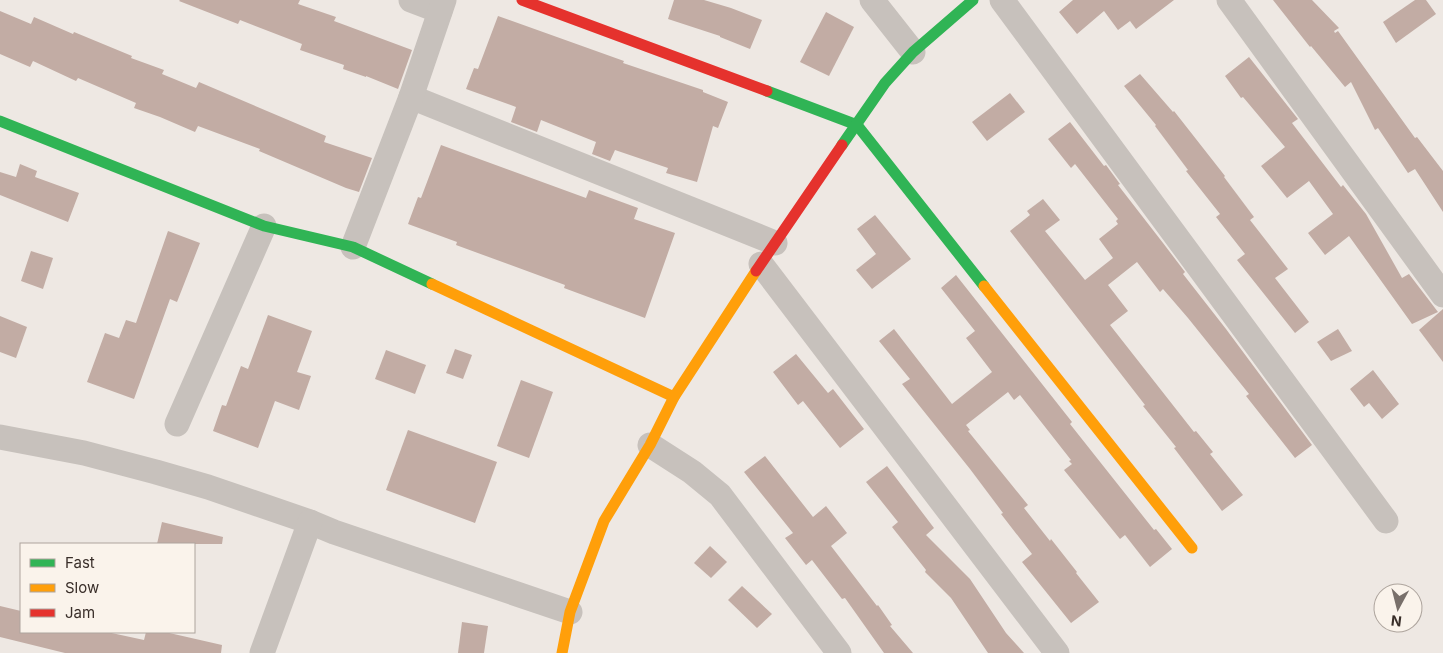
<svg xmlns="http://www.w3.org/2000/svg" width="1443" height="653" viewBox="0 0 1443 653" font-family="Inter,sans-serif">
	<rect width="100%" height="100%" fill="#eee8e3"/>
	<g fill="#c2aca4">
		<path d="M180 0H300L298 4 336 17 334 21 412 50 398 89 366 76V77L343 69 344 65 300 50 302 44 240 20 238 24 179 1Z"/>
		<path d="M674 0H704L731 8 762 20 750 49 720 37V36L668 19Z"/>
		<path d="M1073 0H1174L1136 29 1130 21 1118 30 1104 11 1077 34 1059 12Z"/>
		<path d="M1273 0H1312L1339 28 1334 31 1335 33 1338 31 1415 138 1417 137 1443 171V212L1415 169 1408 173 1378 128 1375 130 1351 82 1345 87 1311 46 1310 47Z"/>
		<path d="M1415 0H1426L1436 14 1396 43 1383 22Z"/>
		<path d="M0 11 31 24 34 17 73 34 74 32 132 56 131 58 164 70 162 74 196 88 199 82 326 136 324 142 372 158 359 192 346 188 259 151 260 149 198 126 195 132 160 117 134 108 136 103 78 78 76 81 33 61 30 67 0 54Z"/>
		<path d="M826 12 854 27 829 76 800 62Z"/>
		<path d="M498 16 624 61 623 63 703 90V92L728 102 718 128 713 126 697 182 666 173 668 168 615 150 610 161 592 154 596 142 541 120 537 132 511 122 516 107 466 89 474 68 478 69Z"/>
		<path d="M1249 57 1298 119 1292 123 1341 187 1343 185 1366 214 1402 278 1409 274 1438 312 1412 324 1349 236 1325 255 1308 233 1333 214 1309 181 1287 198 1261 166 1285 147 1243 97 1241 98 1225 76Z"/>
		<path d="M1140 74 1173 112 1174 111 1225 176 1224 177 1254 217 1250 220 1288 269 1275 278 1309 322 1295 333 1237 260 1245 254 1216 217 1220 214 1186 171 1188 170 1155 126 1156 125 1124 86Z"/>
		<path d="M1010 93 1025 112 987 141 972 122Z"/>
		<path d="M1070 122 1104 166 1106 165 1120 184 1118 185 1163 243 1185 272 1183 274 1226 329 1312 445 1295 458 1246 396 1249 394 1188 318 1163 289 1160 292 1137 262 1108 285 1128 311 1110 325 1194 432 1196 431 1213 452 1210 454 1243 495 1222 511 1174 448 1176 447 1143 406 1145 405 1010 231 1030 215 1027 211 1043 199 1060 220 1045 231 1085 280 1113 258 1099 239 1118 224 1116 221 1118 219 1075 164 1071 168 1048 139Z"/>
		<path d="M441 145 586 198 589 190 638 208 634 219 675 233 645 318 564 288 565 285 456 245 457 242 408 224 418 197 421 198Z"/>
		<path d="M20 164 37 171 35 177 79 193 68 222 0 195V172L16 177Z"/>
		<path d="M875 215 911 259 872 289 856 270 876 254 857 229Z"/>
		<path d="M168 231 200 243 177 302 170 299 134 399 87 382 105 333 119 338 126 320 136 323Z"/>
		<path d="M31 251 53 258 43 289 21 281Z"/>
		<path d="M956 275 1072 422 1070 424 1154 530 1156 529 1172 549 1150 567 1125 535 1120 539 1064 470 1072 464 1069 461 1071 460 1020 395 1014 400 1008 392 966 425 970 430 968 431 1028 505 1024 508 1050 541 1051 539 1077 572 1076 573 1099 602 1071 623 1022 562 1032 554 1001 514 1003 513 970 469 902 384 910 379 879 341 894 329 952 404 992 372 966 338 975 331 941 288Z"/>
		<path d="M1443 309V362L1419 330Z"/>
		<path d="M268 315 312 331 297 372 311 376 299 410 275 401 258 448 213 431 222 405 226 406 241 366 248 369Z"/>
		<path d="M0 316 27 327 16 358 0 352Z"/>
		<path d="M1338 329 1352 351 1331 361 1317 342Z"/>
		<path d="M455 349 472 355 463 379 446 373Z"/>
		<path d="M386 350 426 365 415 394 375 379Z"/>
		<path d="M796 354 828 393 833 389 864 429 840 448 803 401 798 405 773 372Z"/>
		<path d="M1373 370 1399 404 1382 419 1369 403 1364 407 1350 389Z"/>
		<path d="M521 380 553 392 529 458 497 446Z"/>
		<path d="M408 430 497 462 475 523 386 490Z"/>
		<path d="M765 456 813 517 826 506 847 533 831 546 877 606 878 605 892 625 890 626 913 653H884L845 598 842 599 812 560 806 565 785 538 793 533 744 472Z"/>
		<path d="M887 466 934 528 926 535 970 579 1006 633 1024 653H988L951 598 925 572 926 570 892 527 898 522 866 482Z"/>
		<path d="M162 522 223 537 222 544H157Z"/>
		<path d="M710 546 727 562 711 578 694 563Z"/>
		<path d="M742 586 772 614 757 628 728 600Z"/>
		<path d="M0 606 21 611V632H107L144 640 146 632H165L222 645 221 653H65L0 637Z"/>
		<path d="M462 622 488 626 484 653H458Z"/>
	</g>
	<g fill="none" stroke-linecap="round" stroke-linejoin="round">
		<g stroke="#c7c1bc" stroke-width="25">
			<path d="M411 0 440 11"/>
			<path d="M872 0 913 52"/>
			<path d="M1002 0 1386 521"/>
			<path d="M1229 0 1443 295"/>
			<path d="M411 97 775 243"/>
			<path d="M353 247 411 97 444 0"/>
			<path d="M761 264 1057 653"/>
			<path d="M177 424 264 226"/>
			<path d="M0 437 84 453 156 472 208 487 310 522 334 532 570 612"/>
			<path d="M650 445 692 472 720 495 839 653"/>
			<path d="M262 653 310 522"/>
		</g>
		<g stroke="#30b455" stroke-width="11">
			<path d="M767 91 857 125 984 286"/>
			<path d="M0 121 264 226 353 247 432 284"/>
			<path d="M842 145 885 83 913 52 973 0"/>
		</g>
		<g stroke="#ff9f0a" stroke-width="11">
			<path d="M432 284 674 397"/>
			<path d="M984 286 1192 548"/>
			<path d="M562 653 570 612 604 521 650 445 674 397 756 271"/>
		</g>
		<g stroke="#e5322d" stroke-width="11">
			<path d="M522 0 767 91"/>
			<path d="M756 271 842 145"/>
		</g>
	</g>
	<rect x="20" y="543" width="175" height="90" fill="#faf3eb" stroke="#ada49d"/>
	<rect x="30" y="559" width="25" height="8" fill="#30b455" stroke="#ada49d"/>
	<text x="65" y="568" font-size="15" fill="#392e29">Fast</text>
	<rect x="30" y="584" width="25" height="8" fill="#ff9f0a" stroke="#ada49d"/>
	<text x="65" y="593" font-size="15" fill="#392e29">Slow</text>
	<rect x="30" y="609" width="25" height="8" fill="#e5322d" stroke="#ada49d"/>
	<text x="65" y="618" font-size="15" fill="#392e29">Jam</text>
	<g transform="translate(1398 608) rotate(187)"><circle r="24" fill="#faf3eb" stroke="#ada49d"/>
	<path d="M0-4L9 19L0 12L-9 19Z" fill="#786f6a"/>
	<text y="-8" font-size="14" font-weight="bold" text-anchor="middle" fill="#392e29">N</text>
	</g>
</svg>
